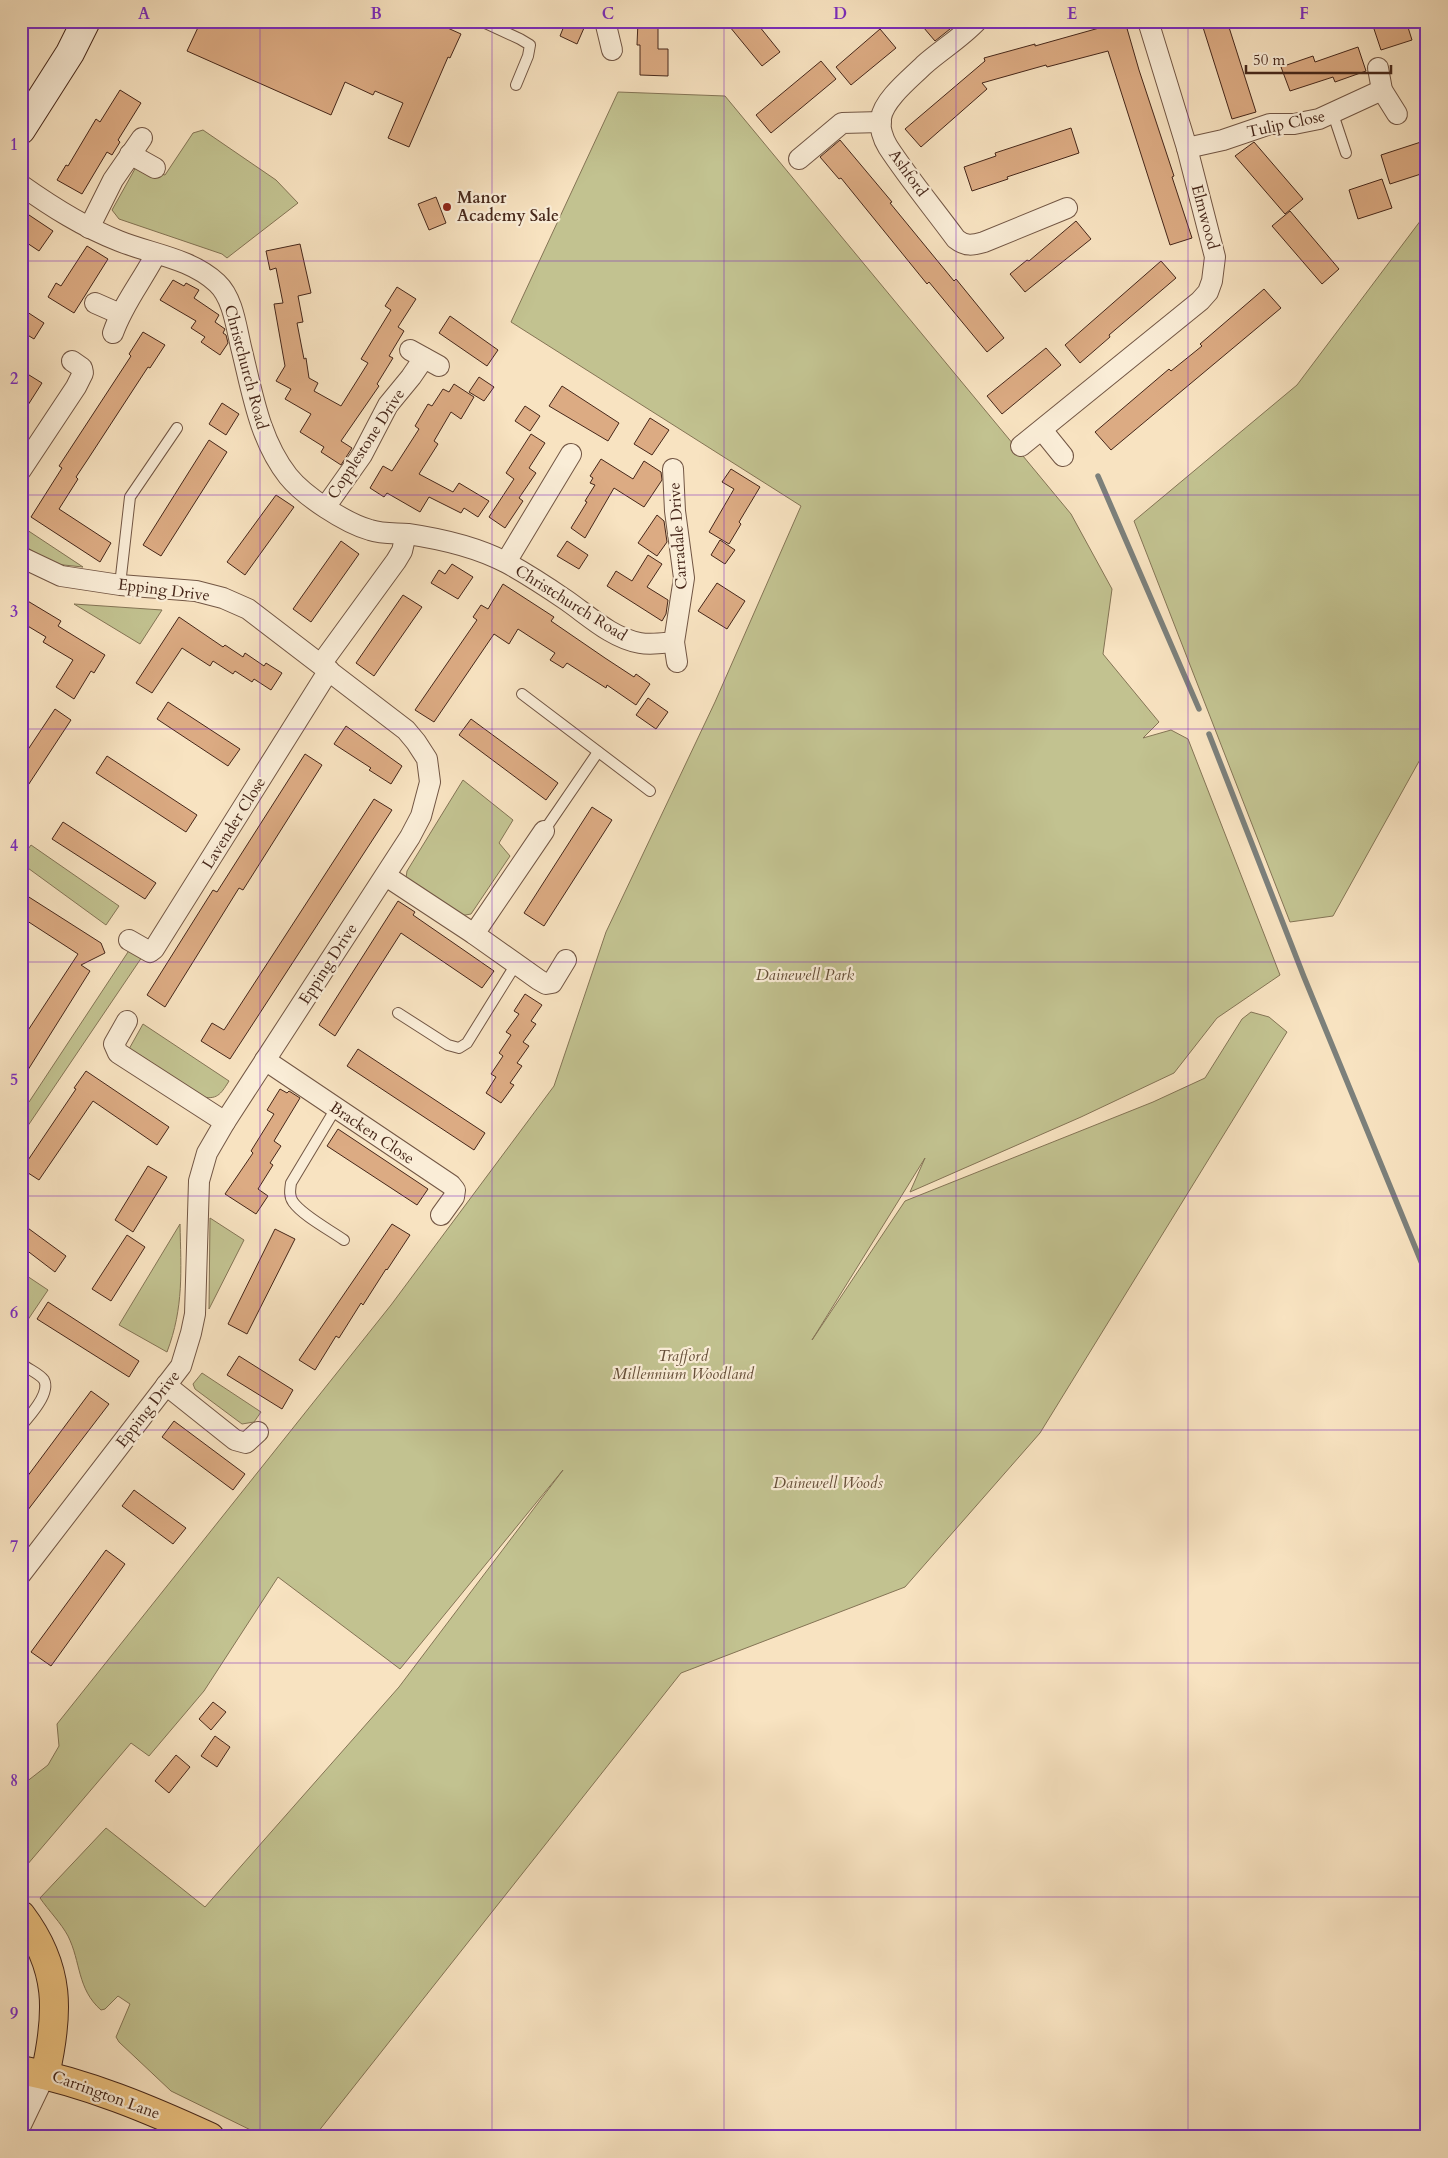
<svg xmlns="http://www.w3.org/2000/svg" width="1448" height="2158" viewBox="0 0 1448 2158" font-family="Cardo,serif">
	<rect width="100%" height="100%" fill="#f8e3c1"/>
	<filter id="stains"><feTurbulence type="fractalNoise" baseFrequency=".004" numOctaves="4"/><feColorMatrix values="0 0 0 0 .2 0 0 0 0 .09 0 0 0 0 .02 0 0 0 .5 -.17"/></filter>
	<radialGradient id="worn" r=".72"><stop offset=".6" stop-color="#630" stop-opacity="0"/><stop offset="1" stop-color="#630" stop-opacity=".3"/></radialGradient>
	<g fill="#c2c290" stroke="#847455">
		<path d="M618 92 725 96 1071 514 1112 589 1103 654 1159 722 1143 738 1171 730 1188 739 1280 975 1217 1018 1174 1073 1081 1117 910 1192 925 1158 812 1340 905 1201 1153 1102 1205 1078 1242 1019 1251 1012 1269 1017 1287 1032 1040 1433 905 1587 681 1673 314 2137H265L171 2091 119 2042 116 2037 130 2004 118 1996 105 2009 101 2010C77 1989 81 1962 68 1936 61 1923 49 1911 40 1898L106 1828 205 1907 399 1687 563 1470 400 1669 278 1577 204 1691 149 1756 131 1743 21 1872V1786L48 1765 59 1746 57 1724 391 1305 554 1086 606 932 715 702 801 506 511 322Z"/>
		<path d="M203 130 276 180 298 203 227 258 222 254 119 219 112 210 136 167 165 175 193 133Z"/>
		<path d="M1427 212V747L1333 916 1290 922 1134 521 1297 385Z"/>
		<path d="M21 526 83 567 54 564 21 544Z"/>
		<path d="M74 604 162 610 140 644Z"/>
		<path d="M463 780 513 820 499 843 510 856 471 914 460 916 406 878 407 871Z"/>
		<path d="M31 845 119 906 106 925 21 863V859Z"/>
		<path d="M130 949 142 957 21 1136V1099L24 1098 29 1102Z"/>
		<path d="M143 1024 229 1081C222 1092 218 1100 204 1097L140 1055 137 1059 129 1049Z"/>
		<path d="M210 1218 244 1240 209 1309Z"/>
		<path d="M180 1224C181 1271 184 1307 167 1352L119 1325Z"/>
		<path d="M21 1272 48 1290 21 1330Z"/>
		<path d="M202 1373 261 1412 254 1422 242 1424 195 1389 193 1384Z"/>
	</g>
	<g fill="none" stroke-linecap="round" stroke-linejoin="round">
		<g stroke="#7c807b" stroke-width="5.5">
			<path d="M1098 476 1199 709"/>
			<path d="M1209 734 1304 977 1427 1276"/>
		</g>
	</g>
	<g fill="#dcab83" stroke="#46271a">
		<path d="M201 21H432L461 34 450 58 448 57 409 147 388 138 403 103 375 91 373 95 345 82 331 115 187 51Z"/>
		<path d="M566 21 584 28 577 44 560 36Z"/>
		<path d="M638 21H658V49H668V76L640 75V45H637Z"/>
		<path d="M725 21H755L780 52 762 66Z"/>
		<path d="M918 21H960L935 41Z"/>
		<path d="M1201 21H1227L1256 112 1232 119Z"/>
		<path d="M1386 21H1406L1412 40 1381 50 1373 26Z"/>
		<path d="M1117 23 1118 27 1126 25 1139 70 1174 176 1172 177 1192 238 1170 245 1108 51 1047 67 1046 65 982 83 987 89 921 147 905 129 985 61 984 58 1035 44V46Z"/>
		<path d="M880 29 896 48 851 85 836 67Z"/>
		<path d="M1358 47 1366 71 1335 82 1333 77 1290 91 1281 67 1313 56 1315 62Z"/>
		<path d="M821 61 836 79 771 133 756 115Z"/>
		<path d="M120 90 141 103 118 140 120 142 112 155 107 152 82 194 57 180 66 165 68 166 96 119 100 122Z"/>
		<path d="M1071 128 1079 153 1007 177 1008 179 972 191 964 167 996 156 995 153Z"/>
		<path d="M840 140 892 202 890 203 954 281 956 279 1004 338 987 352 929 282 927 284 841 178 839 179 820 157Z"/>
		<path d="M1427 140V159L1420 160 1424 173 1390 184 1381 155Z"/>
		<path d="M1254 142 1303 199 1285 214 1235 156Z"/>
		<path d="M1382 179 1392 208 1358 219 1349 190Z"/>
		<path d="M436 197 446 223 429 230 418 204Z"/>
		<path d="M1290 211 1339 269 1322 284 1272 226Z"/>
		<path d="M29 215 53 231 39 251 21 239V226Z"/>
		<path d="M1076 221 1091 239 1025 292 1010 274 1027 260 1029 261Z"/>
		<path d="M300 244 311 293 298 296 303 322 297 323 304 359 306 358 309 378 318 383 314 391 341 406 368 363 361 359 391 310 385 306 397 287 416 299 398 327 404 331 389 356 393 358 377 384 379 386 341 441 352 448 341 465 321 452 324 447 300 432 311 414 285 399 291 389 276 381 285 366 274 304 283 303 276 268 270 270 266 251Z"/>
		<path d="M87 246 108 259 74 313 48 297 56 283 61 286Z"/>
		<path d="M1161 261 1176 278 1109 335 1110 337 1080 363 1065 345Z"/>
		<path d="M173 280 184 286 186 283 199 290 194 298 219 315 215 322 225 329 223 333 226 335 228 343 220 355 201 342 205 337 191 328 196 321 160 300Z"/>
		<path d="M1264 289 1281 308 1111 450 1095 432 1169 369 1171 371 1202 346 1200 344Z"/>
		<path d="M21 308 44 323 34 339 21 331Z"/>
		<path d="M450 316 498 350 487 366 439 333Z"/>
		<path d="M143 332 165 345 150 368 148 367 88 459 76 477 78 479 59 509 111 543 100 562 31 517 62 468 59 466 131 356 129 354Z"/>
		<path d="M1046 348 1061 365 1002 414 987 396Z"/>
		<path d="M21 370 42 383 21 416Z"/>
		<path d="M479 377 494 387 484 401 469 392Z"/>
		<path d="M454 384 474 397 461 419 451 412 434 441 438 444 419 474 453 492 459 483 489 501 478 517 464 508 461 513 429 497 420 512 387 493 384 497 370 488 383 466 392 471 419 429 415 426 428 404 432 406 443 389 449 392Z"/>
		<path d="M562 386 619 423 608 441 549 406Z"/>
		<path d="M222 403 239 414 226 435 209 424Z"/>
		<path d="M525 406 540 416 530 431 515 421Z"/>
		<path d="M650 418 669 430 652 455 634 444Z"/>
		<path d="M531 434 545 443 529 468 536 473 519 498 523 501 505 528 489 517 514 479 506 473Z"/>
		<path d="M209 440 227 452 161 556 143 545Z"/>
		<path d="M601 459 633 479 644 461 661 472 662 480 644 507 614 488 585 538 571 528 587 502 585 501 595 485 590 483 593 478 590 476Z"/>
		<path d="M731 469 760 487 739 522 741 524 729 544 709 532 734 489 722 482Z"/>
		<path d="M276 495 294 507 245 575 227 562Z"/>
		<path d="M657 515 664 521 667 542 657 556 638 543Z"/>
		<path d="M720 540 735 550 725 564 711 555Z"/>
		<path d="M341 541 359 554 311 622 293 609Z"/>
		<path d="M567 541 588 555 579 569 557 556Z"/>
		<path d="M648 555 662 564 647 587 668 600 666 614 662 621 607 586 616 571 632 581Z"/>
		<path d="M452 564 473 577 458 599 431 583 439 570 445 574Z"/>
		<path d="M717 583 745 601 727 629 698 611Z"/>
		<path d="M503 584 554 617 551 621 605 658 634 677 636 674 650 684 636 705 607 685 606 688 567 663 563 668 550 660 555 653 518 629 509 644 494 634 434 722 415 710 477 620 473 617 481 605 488 609Z"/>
		<path d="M403 595 422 607 374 676 356 663Z"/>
		<path d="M21 597 61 621 58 626 105 655 94 673 91 671 74 699 56 687 73 660 43 642 46 637 21 622Z"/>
		<path d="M179 617 223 647 225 645 243 657 245 653 264 666 266 663 282 673 271 690 254 679 252 682 235 671 233 674 213 661 210 666 182 648 152 693 136 683Z"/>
		<path d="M648 698 668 712 656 729 636 715Z"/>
		<path d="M168 702 240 749 228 766 157 719Z"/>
		<path d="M55 709 71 720 21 796V760Z"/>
		<path d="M471 719 558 783 546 800 459 735Z"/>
		<path d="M346 726 402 766 391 784 369 770 371 768 334 744Z"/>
		<path d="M305 754 322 765 243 890 239 888 165 1007 147 995 213 890 217 892Z"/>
		<path d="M107 756 197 815 186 832 96 773Z"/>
		<path d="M374 799 392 810 230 1059 201 1041 212 1023 224 1030Z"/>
		<path d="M592 807 612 820 544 926 524 913Z"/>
		<path d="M63 822 156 883 145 899 52 839Z"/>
		<path d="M21 892 101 943 105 953 81 965 90 971 21 1081V1041L78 954 21 917Z"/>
		<path d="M398 901 415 912 413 915 494 971 482 988 401 933 335 1036 319 1025Z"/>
		<path d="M525 994 542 1005 531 1021 536 1024 523 1042 529 1046 517 1063 522 1066 510 1083 514 1085 501 1103 486 1093 496 1077 491 1074 503 1056 499 1053 511 1035 506 1032 519 1014 514 1011Z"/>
		<path d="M358 1049 485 1133 474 1150 347 1066Z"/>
		<path d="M86 1071 169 1127 157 1145 93 1101 39 1180 22 1169 76 1089 74 1088Z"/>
		<path d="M280 1089 287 1093 289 1091 300 1098 274 1141 281 1146 270 1163 273 1165 258 1189 268 1196 256 1214 225 1194 253 1153 251 1151 274 1114 267 1110Z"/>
		<path d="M338 1129 428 1189 417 1205 327 1146Z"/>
		<path d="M148 1166 167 1177 133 1232 115 1220Z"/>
		<path d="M21 1223 66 1256 55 1272 21 1246Z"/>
		<path d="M392 1224 410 1235 387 1270 386 1269 363 1305 361 1303 339 1338 336 1336 315 1370 299 1360Z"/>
		<path d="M275 1229 295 1239 247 1334 228 1324Z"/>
		<path d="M127 1235 145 1247 111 1301 92 1289Z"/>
		<path d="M48 1302 139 1361 129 1377 37 1319Z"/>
		<path d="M239 1356 293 1390 282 1409 227 1375Z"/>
		<path d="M91 1391 109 1404 21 1519V1485Z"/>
		<path d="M174 1421 245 1474 233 1490 162 1437Z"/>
		<path d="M134 1490 186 1528 173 1544 122 1506Z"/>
		<path d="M106 1550 125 1564 51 1666 31 1652Z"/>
		<path d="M213 1702 226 1712 211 1730 199 1719Z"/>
		<path d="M215 1736 230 1747 217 1767 201 1756Z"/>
		<path d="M176 1755 190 1767 169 1793 155 1781Z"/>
	</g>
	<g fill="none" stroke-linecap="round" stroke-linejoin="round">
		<defs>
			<g id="lane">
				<path d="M481 21 520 39 530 45 528 56 516 85"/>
				<path d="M1333 114 1346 153"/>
				<path d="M120 585 130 497 177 428"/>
				<path d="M522 694 650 791"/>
				<path d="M544 831 598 752"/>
				<path d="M398 1013 448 1045 459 1048 467 1043 516 964"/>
				<path d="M336 1108 291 1183C290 1190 289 1196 293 1202 303 1216 330 1230 344 1240"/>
				<path d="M21 1363C27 1369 39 1373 44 1380 51 1393 29 1417 21 1426"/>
			</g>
			<g id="street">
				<path d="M605 21 612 50"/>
				<path d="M977 21C961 38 941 50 924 65 911 78 884 99 881 118 879 127 883 139 888 147 909 179 934 209 956 239 966 247 973 245 984 242L1067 208"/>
				<path d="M1378 68 1382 90 1397 114"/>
				<path d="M1187 148 1223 140 1270 124H1294L1319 119 1382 90"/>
				<path d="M130 154 155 168"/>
				<path d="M799 159 842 123 881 122"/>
				<path d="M21 185C52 207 83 227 119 241 151 254 190 258 217 283 233 298 236 326 241 347 252 391 259 439 288 476 304 496 345 523 370 530 382 534 395 533 408 534 442 539 477 547 507 563 527 574 547 587 566 600 589 616 612 638 640 643 651 645 663 643 674 642"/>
				<path d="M89 228 113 180 142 138"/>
				<path d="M95 303 120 314"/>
				<path d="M113 333C123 304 142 281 156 254"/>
				<path d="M410 350 439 366"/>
				<path d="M1042 430 1063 456"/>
				<path d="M1021 446 1200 301 1208 292 1212 281 1215 257 1187 148 1148 21"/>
				<path d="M673 469 675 511 684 578 674 642 677 662"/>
				<path d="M21 470 76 387 83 373 82 368 72 361"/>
				<path d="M326 506 362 455 388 405 411 377 424 358"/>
				<path d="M21 557 61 576 120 585 196 591 223 598 248 609 406 730 416 742 427 759 430 782 421 816 410 837 225 1122 207 1153 199 1181 195 1314 191 1333 181 1366 21 1574"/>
				<path d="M506 562 571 454"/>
				<path d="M321 664 396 561 402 551 406 534"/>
				<path d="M386 876 474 934 539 980 546 984 552 983 566 960"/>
				<path d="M474 934 544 831"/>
				<path d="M129 940 150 952 154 949 329 670"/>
				<path d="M127 1021 114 1044 118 1053 225 1122"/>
				<path d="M265 1060 451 1185 455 1190 454 1197 441 1215"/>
				<path d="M166 1385 235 1440 246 1443 258 1432"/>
				<path d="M21 2125 45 2075"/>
			</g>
			<path id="secondary" d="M21 130 70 53 86 21"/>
			<g id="primary">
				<path d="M21 1915C61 1968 59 2013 45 2075"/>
				<path d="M21 2070C87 2083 149 2109 210 2137"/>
			</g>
		</defs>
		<use href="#lane" stroke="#725644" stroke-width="12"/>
		<use href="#street" stroke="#725644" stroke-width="22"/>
		<use href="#secondary" stroke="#46271a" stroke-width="30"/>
		<use href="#primary" stroke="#46271a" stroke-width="30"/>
		<use href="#lane" stroke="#faedd7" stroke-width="10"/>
		<use href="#street" stroke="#faedd7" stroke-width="20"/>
		<use href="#secondary" stroke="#faedd7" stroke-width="28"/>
		<use href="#primary" stroke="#ecc280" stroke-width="28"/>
	</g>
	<path fill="none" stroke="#7b2cbf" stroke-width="1" stroke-opacity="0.55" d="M260 21V2137M492 21V2137M724 21V2137M956 21V2137M1188 21V2137M21 261H1427M21 495H1427M21 729H1427M21 962H1427M21 1196H1427M21 1430H1427M21 1663H1427M21 1897H1427"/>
	<circle fill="#8f2418" stroke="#faedd7" stroke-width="2" cx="447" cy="207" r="5"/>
	<g text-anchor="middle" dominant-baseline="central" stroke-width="4.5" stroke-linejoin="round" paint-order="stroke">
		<g font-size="16" fill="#46271a" stroke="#faedd7">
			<text transform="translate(1286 124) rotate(-12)">Tulip Close</text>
			<text transform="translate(908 173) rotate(54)">Ashford</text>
			<text transform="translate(1205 217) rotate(75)">Elmwood</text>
			<text transform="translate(246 367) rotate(75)">Christchurch Road</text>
			<text transform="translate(366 444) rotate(-57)">Copplestone Drive</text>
			<text transform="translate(678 536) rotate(-94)">Carradale Drive</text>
			<text transform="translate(164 590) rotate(7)">Epping Drive</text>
			<text transform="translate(571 603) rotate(32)">Christchurch Road</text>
			<text transform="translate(234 823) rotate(-58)">Lavender Close</text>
			<text transform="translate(328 964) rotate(-57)">Epping Drive</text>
			<text transform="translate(372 1133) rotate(34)">Bracken Close</text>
			<text transform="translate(148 1409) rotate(-52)">Epping Drive</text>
			<text transform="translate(106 2095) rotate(20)">Carrington Lane</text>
		</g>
		<g font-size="16" font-weight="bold" fill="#46271a" stroke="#faedd7" text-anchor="start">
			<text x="457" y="198">Manor<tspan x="457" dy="18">Academy Sale</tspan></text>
		</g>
		<g font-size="16" font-style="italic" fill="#654e38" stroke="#faedd7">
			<text x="805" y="975">Dainewell Park</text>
			<text x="683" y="1356">Trafford<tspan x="683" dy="18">Millennium Woodland</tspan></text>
			<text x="828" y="1483">Dainewell Woods</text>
		</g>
	</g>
	<rect width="1448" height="2158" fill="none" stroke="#f8e3c1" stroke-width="55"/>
	<path d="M1246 65v8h145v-8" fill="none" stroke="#46271a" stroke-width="2.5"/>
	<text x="1253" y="65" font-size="15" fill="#46271a" stroke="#faedd7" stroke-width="4" paint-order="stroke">50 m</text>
	<rect x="28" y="28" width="1392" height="2102" fill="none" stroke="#7b2cbf" stroke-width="2"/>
	<g font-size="16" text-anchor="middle" font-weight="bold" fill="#7b2cbf">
		<text x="144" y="19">A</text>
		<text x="376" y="19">B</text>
		<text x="608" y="19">C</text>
		<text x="840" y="19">D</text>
		<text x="1072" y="19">E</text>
		<text x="1304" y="19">F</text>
		<text x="14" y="150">1</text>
		<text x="14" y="384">2</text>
		<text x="14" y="617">3</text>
		<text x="14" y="851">4</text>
		<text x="14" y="1085">5</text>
		<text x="14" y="1318">6</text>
		<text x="14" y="1552">7</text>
		<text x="14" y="1786">8</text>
		<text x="14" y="2019">9</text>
	</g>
	<rect width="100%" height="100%" filter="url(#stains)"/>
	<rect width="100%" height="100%" fill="url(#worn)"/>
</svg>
